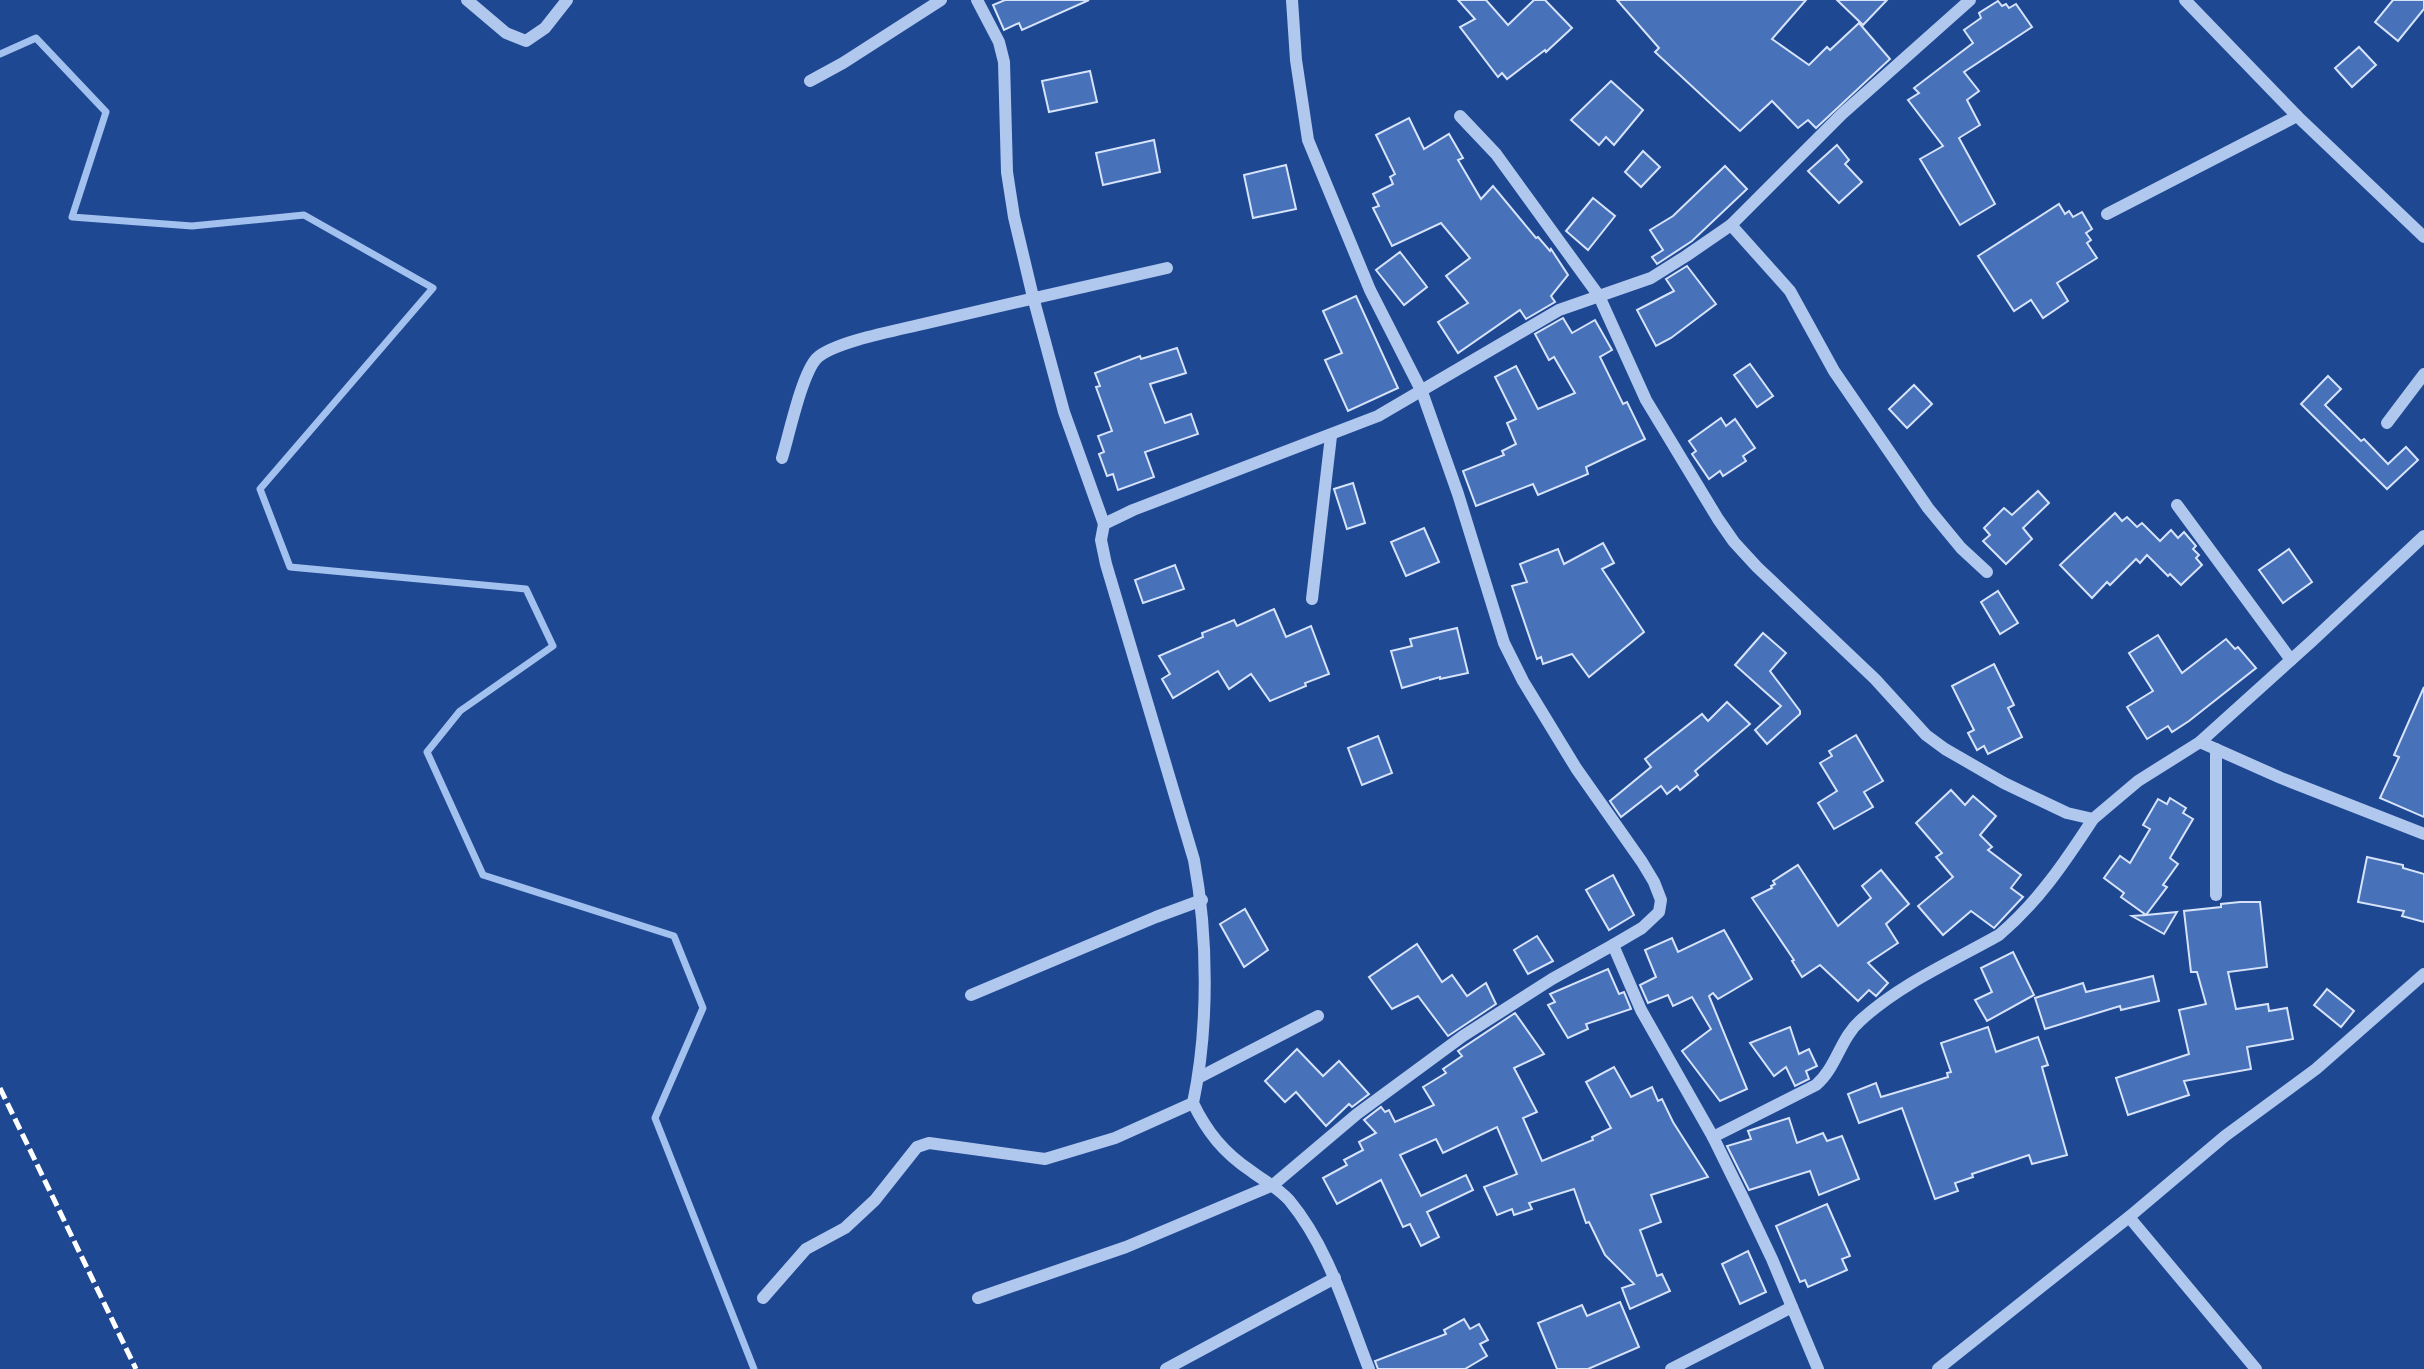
<svg xmlns="http://www.w3.org/2000/svg" width="2424" height="1369" viewBox="0 0 2424 1369" font-family="Lato,sans-serif">
	<rect width="100%" height="100%" fill="#1f4892"/>
	<g fill="none" stroke-linecap="round" stroke-linejoin="round">
		<path stroke="#a3c1ef" stroke-width="7" d="M0 54 36 38 106 112 72 217 192 226 304 215 433 288 260 489 290 567 526 589 553 646 460 711 427 752 483 875 674 936 703 1008 655 1118 754 1369"/>
	</g>
	<g fill="#4771b9" stroke="#d6e3fa" stroke-width="2">
		<path d="M1005 0H1089L1022 30 1019 23 1004 30 993 5Z"/>
		<path d="M1458 0H1486L1508 25 1534 0H1545L1572 28 1546 52 1545 50 1507 79 1502 73 1498 77 1460 27 1475 19Z"/>
		<path d="M1617 0H1806L1772 39 1809 65 1827 47 1830 50 1859 23 1890 59 1816 128 1808 120 1798 128 1772 101 1740 131 1655 52 1659 48Z"/>
		<path d="M1837 0H1887L1863 25Z"/>
		<path d="M2393 0H2424V9L2398 41 2375 22Z"/>
		<path d="M1998 1 2002 6 2006 4 2009 8 2016 4 2032 27 1964 72 1979 91 1967 100 1980 125 1959 138 1995 204 1960 225 1920 159 1943 146 1908 100 1919 93 1914 88 1973 43 1964 30 1981 18 1979 13Z"/>
		<path d="M2359 47 2376 65 2352 87 2335 68Z"/>
		<path d="M1090 71 1097 102 1049 112 1042 81Z"/>
		<path d="M1611 81 1643 110 1614 145 1606 137 1599 145 1571 120Z"/>
		<path d="M1409 118 1424 149 1449 134 1463 158 1458 160 1481 199 1493 186 1536 238 1538 237 1550 251 1551 249 1568 275 1551 296 1555 302 1526 319 1520 310 1458 353 1438 322 1468 303 1446 276 1470 258 1441 223 1392 246 1373 208 1379 206 1373 194 1393 184 1390 177 1395 174 1376 135Z"/>
		<path d="M1154 140 1160 172 1103 185 1096 153Z"/>
		<path d="M1837 145 1849 160 1845 164 1862 182 1839 203 1808 171Z"/>
		<path d="M1643 151 1660 167 1641 187 1625 172Z"/>
		<path d="M1286 165 1296 209 1253 218 1244 175Z"/>
		<path d="M1725 166 1747 189 1692 241 1657 264 1652 257 1663 250 1650 230 1673 216Z"/>
		<path d="M1593 198 1615 216 1588 250 1566 231Z"/>
		<path d="M2059 204 2065 214 2069 211 2073 217 2082 212 2092 229 2086 233 2091 240 2087 243 2097 258 2057 283 2068 301 2043 318 2031 300 2014 311 1978 256Z"/>
		<path d="M1400 252 1427 287 1404 305 1376 270Z"/>
		<path d="M1687 266 1716 304 1671 338 1656 346 1637 310 1674 291 1666 279Z"/>
		<path d="M1356 296 1398 388 1348 411 1325 360 1342 353 1323 311Z"/>
		<path d="M1563 318 1572 333 1595 320 1612 350 1600 357 1623 404 1627 402 1645 439 1586 467 1588 474 1538 495 1533 484 1476 506 1463 471 1504 455 1502 451 1516 444 1507 423 1516 419 1495 377 1516 366 1538 409 1575 393 1554 357 1549 360 1535 334Z"/>
		<path d="M1177 348 1186 373 1150 384 1165 423 1191 414 1198 434 1145 452 1154 477 1118 490 1113 474 1107 476 1099 454 1104 452 1098 436 1112 431 1096 387 1100 386 1095 373 1140 356 1141 359Z"/>
		<path d="M1750 364 1773 396 1757 407 1734 375Z"/>
		<path d="M2328 376 2341 389 2325 405 2361 441 2364 439 2388 464 2406 447 2418 460 2387 489 2301 404Z"/>
		<path d="M1914 385 1932 404 1907 428 1889 409Z"/>
		<path d="M1721 418 1726 426 1735 419 1755 448 1743 456 1746 461 1723 476 1720 471 1709 479 1692 454 1696 451 1689 441Z"/>
		<path d="M1353 483 1365 523 1347 529 1334 489Z"/>
		<path d="M2038 491 2049 503 2023 528 2032 539 2006 564 1983 541 1990 535 1984 528 2004 508 2012 515Z"/>
		<path d="M2115 513 2122 521 2127 517 2137 527 2142 523 2160 541 2171 530 2178 538 2184 532 2196 546 2193 549 2199 555 2196 558 2202 565 2181 585 2170 574 2168 576 2147 555 2140 563 2136 559 2110 585 2107 582 2092 598 2060 565Z"/>
		<path d="M1424 528 1439 562 1406 576 1391 542Z"/>
		<path d="M1603 543 1614 563 1602 569 1644 632 1589 677 1572 654 1543 664 1541 657 1537 659 1512 586 1527 582 1520 564 1558 549 1564 564Z"/>
		<path d="M2289 549 2312 582 2283 603 2259 570Z"/>
		<path d="M1175 565 1184 589 1143 603 1135 580Z"/>
		<path d="M1998 591 2018 623 2000 634 1981 602Z"/>
		<path d="M1274 609 1286 637 1311 626 1329 674 1305 683 1306 686 1270 701 1251 674 1229 689 1218 671 1173 698 1162 679 1170 674 1159 656 1203 637 1202 633 1234 620 1237 626Z"/>
		<path d="M1457 628 1468 673 1440 679V677L1402 688 1391 651 1412 646 1410 639Z"/>
		<path d="M1763 633 1786 653 1770 671 1800 711V714L1767 744 1755 730 1781 706 1735 665Z"/>
		<path d="M2158 635 2182 673 2226 639 2235 649 2238 647 2256 668 2189 721 2172 732 2168 726 2147 739 2127 707 2153 691 2129 653Z"/>
		<path d="M1994 664 2014 705 2008 708 2022 737 1988 754 1984 746 1977 750 1968 733 1974 730 1952 686Z"/>
		<path d="M2424 687V817L2380 798 2399 757 2394 755Z"/>
		<path d="M1727 702 1750 724 1695 771 1698 775 1680 790 1677 786 1667 794 1661 786 1621 817 1610 801 1651 767 1645 759 1702 714 1708 721Z"/>
		<path d="M1856 735 1883 781 1864 792 1873 807 1834 829 1818 803 1837 791 1820 763 1832 756 1829 751Z"/>
		<path d="M1378 736 1392 773 1362 785 1348 748Z"/>
		<path d="M1951 790 1965 805 1973 796 1996 816 1980 835 1992 847 1988 850 2021 875 2011 888 2023 897 1994 928 1971 911 1943 935 1918 906 1953 877 1936 857 1942 853 1916 823Z"/>
		<path d="M2170 798 2186 808 2183 813 2193 819 2170 858 2178 864 2163 885 2167 887 2146 915 2177 912 2164 934 2132 916 2146 915 2121 897 2124 893 2104 878 2120 856 2130 863 2150 829 2143 825 2158 799 2167 804Z"/>
		<path d="M2367 857 2403 865V868L2424 874V922L2402 916 2404 911 2358 902Z"/>
		<path d="M1798 865 1838 926 1871 898 1862 886 1881 870 1909 904 1886 924 1898 943 1868 963 1888 983 1876 996 1869 990 1858 1001 1820 965 1802 977 1792 961 1794 960 1752 898 1772 888 1771 886 1775 884 1773 881Z"/>
		<path d="M1613 875 1634 915 1609 930 1586 890Z"/>
		<path d="M2240 902H2260L2267 967 2228 972 2236 1009 2268 1004 2269 1011 2287 1008 2293 1039 2247 1047 2251 1069 2184 1081 2189 1095 2128 1115 2116 1078 2189 1054 2179 1010 2206 1004 2197 972H2191L2184 911 2221 907V904Z"/>
		<path d="M1245 909 1268 950 1244 967 1220 924Z"/>
		<path d="M1724 930 1752 979 1718 999 1713 993 1709 996 1747 1089 1720 1101 1682 1051 1711 1029 1692 997 1673 1006 1668 995 1648 1003 1640 985 1656 977 1645 950 1672 938 1678 952Z"/>
		<path d="M1537 936 1553 961 1528 974 1514 950Z"/>
		<path d="M1417 944 1442 982 1452 975 1467 996 1486 983 1496 1004 1448 1036 1418 996 1392 1009 1369 977Z"/>
		<path d="M2013 952 2034 995 1987 1021 1975 1000 1992 992 1981 968Z"/>
		<path d="M1608 969 1619 994 1624 992 1631 1009 1586 1024 1588 1029 1568 1038 1548 1005 1555 1002 1550 994Z"/>
		<path d="M2153 976 2159 1001 2121 1010 2120 1006 2045 1029 2035 998 2083 983 2086 992Z"/>
		<path d="M2327 989 2354 1011 2341 1027 2314 1005Z"/>
		<path d="M1515 1013 1544 1054 1514 1068 1537 1112 1523 1118 1542 1161 1593 1140 1592 1137 1611 1128 1586 1082 1614 1067 1631 1097 1652 1087 1658 1101 1662 1099 1673 1122 1708 1177 1651 1195 1661 1222 1640 1230 1657 1276 1662 1274 1670 1291 1630 1309 1622 1288 1634 1284 1605 1255 1589 1222 1586 1223 1574 1189 1529 1203 1532 1209 1514 1215 1512 1209 1497 1215 1484 1187 1517 1174 1497 1127 1443 1153 1436 1139 1400 1155 1421 1196 1466 1175 1473 1190 1427 1212 1439 1237 1421 1246 1410 1224 1403 1227 1381 1180 1337 1204 1323 1178 1347 1165 1344 1160 1363 1150 1359 1142 1376 1133 1364 1120 1381 1107 1385 1112 1389 1110 1395 1122 1434 1105 1423 1087 1446 1073 1443 1069 1462 1056 1458 1051Z"/>
		<path d="M1790 1027 1799 1054 1809 1049 1817 1066 1806 1071 1809 1079 1795 1086 1786 1067 1774 1076 1750 1043Z"/>
		<path d="M1988 1027 1996 1052 2038 1037 2048 1065 2042 1067 2067 1155 2032 1164 2029 1155 1972 1174 1973 1177 1955 1183 1958 1191 1935 1199 1902 1108 1859 1123 1848 1094 1876 1083 1881 1097 1948 1077 1947 1073 1951 1072 1941 1043Z"/>
		<path d="M1297 1049 1323 1076 1339 1061 1369 1094 1352 1107 1349 1104 1326 1126 1296 1092 1285 1102 1265 1081Z"/>
		<path d="M1789 1118 1797 1143 1823 1133 1827 1141 1842 1136 1859 1179 1819 1195 1810 1171 1749 1190 1727 1146 1751 1139 1748 1131Z"/>
		<path d="M1827 1204 1850 1256 1842 1259 1847 1270 1808 1287 1805 1280 1800 1282 1776 1226Z"/>
		<path d="M1748 1251 1766 1292 1740 1304 1722 1264Z"/>
		<path d="M1620 1302 1639 1347 1588 1369H1557L1538 1323 1582 1305 1587 1316Z"/>
		<path d="M1464 1319 1470 1329 1479 1324 1488 1340 1480 1344 1487 1356 1465 1369H1378L1375 1361 1446 1334 1444 1330Z"/>
	</g>
	<g fill="none" stroke-linecap="round" stroke-linejoin="round">
		<g stroke="#b0c7ee" stroke-width="12">
			<path d="M467 0 506 33 526 41 545 28 567 0"/>
			<path d="M977 0 999 42 1004 62 1007 172 1014 217 1033 297 1064 412 1104 524"/>
			<path d="M1292 0 1296 60 1308 140 1370 290 1422 392 1458 494 1504 643 1523 681 1576 768 1642 862 1654 882 1661 900 1659 912 1642 928 1613 945 1641 1010 1713 1137 1744 1200 1772 1259 1818 1369"/>
			<path d="M2185 0 2297 116 2424 237"/>
			<path d="M810 81 843 63 941 0"/>
			<path d="M1460 116 1496 154 1599 296 1646 400 1718 519 1734 542 1757 567 1875 679 1926 735 1945 749 2004 783 2067 813 2093 819 2138 781 2200 742 2312 641 2424 536"/>
			<path d="M2107 214 2297 116"/>
			<path d="M1731 225 1790 291 1834 371 1928 508 1961 548 1987 572"/>
			<path d="M2387 423 2424 374"/>
			<path d="M782 458C789 435 802 373 817 358 834 342 898 330 923 324 1004 305 1086 286 1167 268"/>
			<path d="M2177 505 2291 660"/>
			<path d="M1312 599 1331 436"/>
			<path d="M2200 742 2281 778 2424 834"/>
			<path d="M2216 749V895"/>
			<path d="M971 995 1156 917 1202 900"/>
			<path d="M1198 1078 1318 1016"/>
			<path d="M1713 1137 1816 1085C1837 1067 1840 1038 1861 1020 1900 984 1953 961 1999 935 2038 902 2065 862 2093 819"/>
			<path d="M2129 1217 2256 1369"/>
			<path d="M763 1298 806 1249 845 1228 875 1200 917 1147 929 1143 1045 1159 1115 1138 1193 1103"/>
			<path d="M978 1298 1126 1247 1273 1185 1357 1114 1463 1036 1552 979 1613 945"/>
			<path d="M1166 1369 1335 1278"/>
			<path d="M1369 1369C1346 1311 1329 1248 1289 1200 1277 1187 1264 1181 1251 1171 1224 1153 1207 1132 1193 1103 1209 1028 1208 935 1194 860L1106 564 1101 540 1104 524 1133 510 1378 416 1559 310 1651 278 1686 256 1731 225 1842 114 1970 0"/>
			<path d="M1671 1369 1792 1307"/>
			<path d="M1938 1369 2129 1217 2225 1136 2316 1069 2424 974"/>
		</g>
		<path stroke="#fff" stroke-width="5" stroke-dasharray="12 5" stroke-linecap="butt" d="M0 1088 136 1369"/>
	</g>
</svg>
